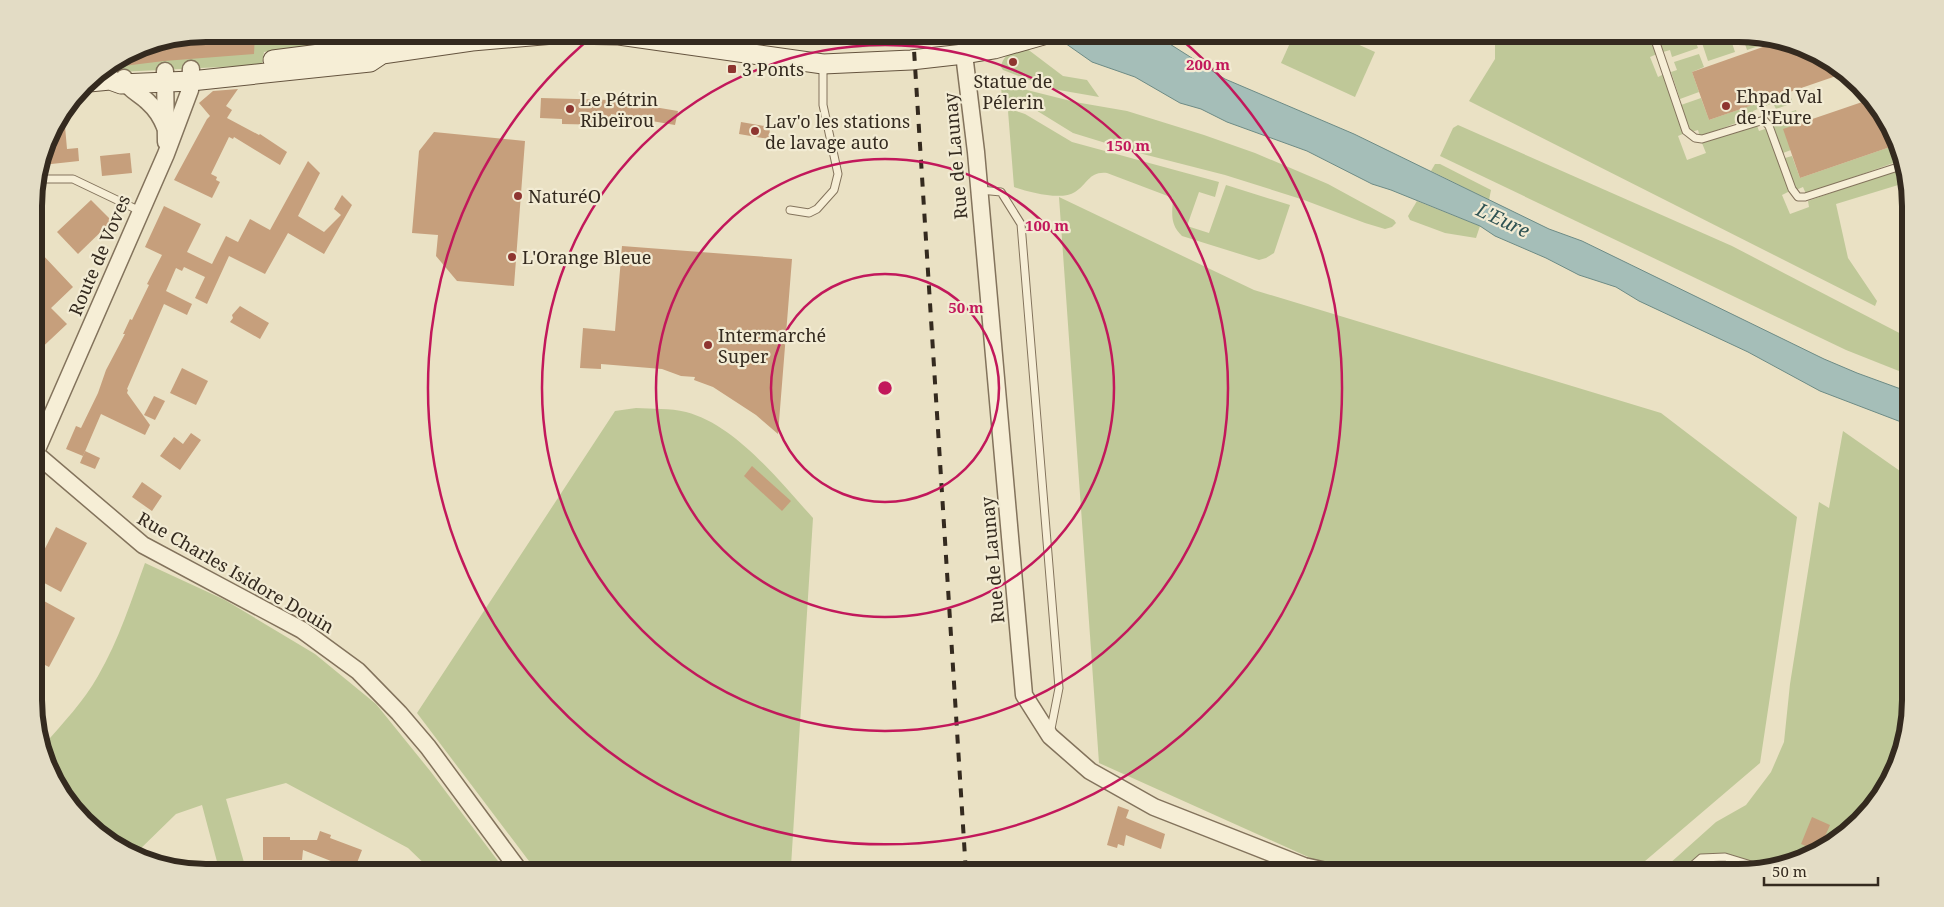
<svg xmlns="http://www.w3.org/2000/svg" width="1944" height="907" viewBox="0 0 1944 907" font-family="'Noto Serif',serif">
	<rect width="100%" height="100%" fill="#eae1c4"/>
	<g fill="#bfc898">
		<path d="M207 34H413L264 52 262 65 119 72 110 66 141 47Z"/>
		<path d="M907 34 908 45 849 48 848 46 893 35Z"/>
		<path d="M922 34H985L988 40 922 43Z"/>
		<path d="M1294 34H1335L1375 52 1355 97 1281 63Z"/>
		<path d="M1483 34H1650L1657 54 1650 57 1658 77 1664 74 1685 133 1678 136 1687 160 1706 153 1702 143 1756 123 1759 131 1768 128 1790 191 1782 195 1790 214 1809 207 1808 201 1902 168 1908 182 1836 204 1848 258 1877 301 1875 306 1469 101 1495 59V41Z"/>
		<path d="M1657 34H1693L1698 48 1672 57 1670 50 1663 52Z"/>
		<path d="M1709 34H1729L1735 52 1708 61 1700 37Z"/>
		<path d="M1742 35 1773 41 1747 50Z"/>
		<path d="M1026 48 1063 76 1087 80 1099 97 1053 89 1003 70 1001 67C1003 53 1015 52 1026 48Z"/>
		<path d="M1699 54 1704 67 1692 72 1699 92 1680 99 1671 72 1677 70 1674 62Z"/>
		<path d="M1005 81H1010L1027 90 1075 102 1127 111 1204 135 1255 153 1328 184 1394 220 1396 223 1392 227 1385 229 1365 223 1304 200 1225 175 1135 152 1073 133 1026 104 1002 100 1001 85Z"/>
		<path d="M1789 92 1793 103 1776 109 1773 103 1753 111 1754 116 1700 137 1698 130 1691 132 1681 105 1701 98 1709 120Z"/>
		<path d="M1013 110 1025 114 1072 142 1219 182 1215 197 1199 192 1187 226 1209 233 1226 185 1290 205 1274 253 1266 258 1259 260 1182 236C1170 224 1172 215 1173 198L1107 173C1089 171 1088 184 1075 192 1062 201 1028 192 1014 187L1008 111Z"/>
		<path d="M1796 110 1800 123 1791 150 1783 153 1773 125 1780 123 1778 116Z"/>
		<path d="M1458 125 1732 246 1909 338V375L1846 350 1440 156 1453 128Z"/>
		<path d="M1893 146 1899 161 1806 194 1803 187 1796 190 1785 158 1792 156 1800 178Z"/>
		<path d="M1435 164H1440L1491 190 1489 200 1431 171Z"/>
		<path d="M1059 197 1254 290 1661 413 1797 517 1760 763 1631 873H1384L1315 860 1099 763Z"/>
		<path d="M1417 201 1480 226 1476 238 1445 233 1410 220 1408 216Z"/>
		<path d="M636 408C652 409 670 408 686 412 736 425 780 482 813 518L791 866 735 873H538L417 713 615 411Z"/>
		<path d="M1843 431 1910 478V700L1897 767 1874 806 1834 844 1748 873H1659L1716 822 1746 805 1771 772 1784 742 1790 684 1819 502 1829 508Z"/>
		<path d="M145 563 225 600 315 654 376 704 431 772 507 873H434L408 848 286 783 226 799 247 873H220L202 805 176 814 134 855 69 805 44 745C63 723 84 701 98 676 119 640 131 601 145 563Z"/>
	</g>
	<path fill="#a5beb8" stroke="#6d8b85" d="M1052 34H1154L1225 79 1354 134 1549 229 1582 241 1824 359 1857 373 1909 392V425L1820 391 1748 352 1639 301 1616 287 1579 275 1546 258 1495 236 1480 226 1391 190 1372 184 1307 151 1227 122 1201 109 1180 103 1135 77 1092 62Z"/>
	<g fill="#c69f7c">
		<path d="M233 34H255L254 54 164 61 107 68 138 48 232 40Z"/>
		<path d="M1777 42 1804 47 1839 75 1709 120 1692 72Z"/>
		<path d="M238 89 226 106 232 110 227 118 259 135 260 134 287 152 280 165 234 137 233 139 229 137 211 174 217 177 216 180 220 182 212 198 174 180 207 119 210 116 199 103 213 91Z"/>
		<path d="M541 98 612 100 678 111 675 125 611 114V125L562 124V119L540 118Z"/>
		<path d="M1871 99 1875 102 1893 146 1800 178 1783 129Z"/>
		<path d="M64 115 67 149 78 148 79 161 42 165 51 131Z"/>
		<path d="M741 122 770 127 769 139 739 134Z"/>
		<path d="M434 132 525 141 514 286 457 281 436 256 438 235 412 233 419 151Z"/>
		<path d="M130 153 132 173 102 176 100 156Z"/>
		<path d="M308 161 320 173 298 216 324 232 341 215 334 209 342 195 352 205 324 254 288 233 265 274 229 256 207 304 195 298 205 277 184 267 182 271 176 268 166 291 192 304 187 315 164 304 127 389 128 390 127 393 150 425 145 435 101 414 83 456 66 449 76 426 81 428 98 393 106 370 125 334H123L130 319 132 320 149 285 147 284 162 255 145 247 164 206 201 224 187 252 212 264 226 236 238 242 250 219 270 230Z"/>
		<path d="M91 200 112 221 78 254 57 232Z"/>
		<path d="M622 246 792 259 778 434 756 415 713 387 694 380 695 377 681 376 662 369 601 364V369L580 368 583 328 615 331Z"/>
		<path d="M41 253 73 287 51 308 67 324 34 355V259Z"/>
		<path d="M240 306 269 323 260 339 230 322 233 318 232 315Z"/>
		<path d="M182 368 208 381 196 405 170 393Z"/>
		<path d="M154 396 165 401 155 420 144 415Z"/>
		<path d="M191 433 201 440 180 470 160 456 174 437 183 444Z"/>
		<path d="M85 451 100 458 95 469 80 463Z"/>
		<path d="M752 466 791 501 782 511 744 476Z"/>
		<path d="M142 482 162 496 152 511 132 497Z"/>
		<path d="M56 527 87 543 61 592 35 578V568Z"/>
		<path d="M44 601 75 618 49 667 35 660V619Z"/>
		<path d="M1118 806 1129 810 1126 818 1165 834 1161 849 1126 835 1124 846 1118 844 1117 848 1107 845Z"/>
		<path d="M1812 817 1830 825 1820 848 1815 850 1801 844Z"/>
		<path d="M320 831 331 835 330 838 362 850 353 873H338L340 867 336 866V863L303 850 302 860H263V837H290V840H317Z"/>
	</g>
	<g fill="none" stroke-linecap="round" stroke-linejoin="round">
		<defs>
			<g id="service">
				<path d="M1653 34 1686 131 1695 138 1702 139 1764 120 1769 126 1792 189 1798 197H1805L1901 166"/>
				<path d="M38 179H73L140 211"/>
				<path d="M980 190 1001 192 1021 224 1059 688 1050 734"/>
				<path d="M790 210 809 213 817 209 834 190 838 174 823 105V65"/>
				<path d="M1277 873 1283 858"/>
				<path d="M1684 873 1701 858 1725 857 1761 868"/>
			</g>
			<g id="tertiary">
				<path d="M964 54 976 152 1024 695 1050 736 1090 771 1154 807 1304 866 1335 873"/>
				<path d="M165 71 166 142"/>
				<path d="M124 78C127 89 142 95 149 103 157 110 161 117 165 127"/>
				<path d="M35 453 143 545 302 630 358 671 399 713 428 747 521 873"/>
				<path d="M35 454 166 154 190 90 191 69"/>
			</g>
			<g id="secondary">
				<path d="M568 34 619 35 823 64 911 60 964 54 994 49 1047 34"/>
				<path d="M273 60 367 48 382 54"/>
				<path d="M89 82 110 80 121 84 191 81 370 62 382 54 472 41 554 34"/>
			</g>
		</defs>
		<use href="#service" stroke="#83735c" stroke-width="9"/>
		<use href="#tertiary" stroke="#83735c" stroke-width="19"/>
		<use href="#secondary" stroke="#65543f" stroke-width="21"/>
		<use href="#service" stroke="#f6eed6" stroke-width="7"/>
		<use href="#tertiary" stroke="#f6eed6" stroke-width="16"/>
		<use href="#secondary" stroke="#f6eed6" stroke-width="19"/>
		<path stroke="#342a1f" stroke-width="4" stroke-dasharray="9 9" stroke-linecap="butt" d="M913 34 966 873"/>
	</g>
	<g fill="none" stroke="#c2185b" stroke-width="2.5">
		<circle cx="885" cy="388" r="114"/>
		<circle cx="885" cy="388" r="229"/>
		<circle cx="885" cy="388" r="343"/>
		<path d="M1176 35A457 457 0 1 1 594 35"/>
	</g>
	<g fill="#8e3530" stroke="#f2ebd3" stroke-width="2">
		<circle cx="1013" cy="62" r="5"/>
		<rect x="727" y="64" width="10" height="10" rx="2.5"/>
		<circle cx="1726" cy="106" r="5"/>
		<circle cx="570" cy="109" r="5"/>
		<circle cx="755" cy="131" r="5"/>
		<circle cx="518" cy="196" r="5"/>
		<circle cx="512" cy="257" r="5"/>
		<circle cx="708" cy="345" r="5"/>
	</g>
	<g text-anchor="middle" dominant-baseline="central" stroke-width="4.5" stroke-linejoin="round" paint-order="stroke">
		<g font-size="18" fill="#342a1f" stroke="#f2ebd3" text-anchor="start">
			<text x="742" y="69">3 Ponts</text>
			<text x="1013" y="81" text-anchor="middle">Statue de<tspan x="1013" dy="21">Pélerin</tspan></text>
			<text x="1736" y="96">Ehpad Val<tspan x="1736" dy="21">de l'Eure</tspan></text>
			<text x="580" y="99">Le Pétrin<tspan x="580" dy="21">Ribeïrou</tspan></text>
			<text x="765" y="121">Lav'o les stations<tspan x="765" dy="21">de lavage auto</tspan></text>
			<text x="528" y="196">NaturéO</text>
			<text x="522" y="257">L'Orange Bleue</text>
			<text x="718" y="335">Intermarché<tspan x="718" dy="21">Super</tspan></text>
		</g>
		<g font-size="18" fill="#342a1f" stroke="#f2ebd3">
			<text transform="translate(955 156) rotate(-95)">Rue de Launay</text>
			<text transform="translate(99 255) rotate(-67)">Route de Voves</text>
			<text transform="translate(992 560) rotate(-95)">Rue de Launay</text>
			<text transform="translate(236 572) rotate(30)">Rue Charles Isidore Douin</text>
		</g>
		<g font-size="19" font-style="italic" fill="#2f5353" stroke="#f2ebd3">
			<text transform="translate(1503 220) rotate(25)">L'Eure</text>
		</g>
	</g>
	<path d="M0 0H1944V907H0ZM206 42H1738A164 164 0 0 1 1902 206V700A164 164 0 0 1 1738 864H206A164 164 0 0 1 42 700V206A164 164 0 0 1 206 42Z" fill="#e3dcc5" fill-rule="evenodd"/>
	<path fill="none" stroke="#342a1f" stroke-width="6" d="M206 42H1738A164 164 0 0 1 1902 206V700A164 164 0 0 1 1738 864H206A164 164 0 0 1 42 700V206A164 164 0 0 1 206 42Z"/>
	<circle cx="885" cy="388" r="8" fill="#c2185b" stroke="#f2ebd3" stroke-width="2.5"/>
	<g font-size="15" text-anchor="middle" font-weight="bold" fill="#c2185b" stroke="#f2ebd3" stroke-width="4.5" stroke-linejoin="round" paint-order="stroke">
		<text x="1208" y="70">200 m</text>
		<text x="1128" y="151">150 m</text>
		<text x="1047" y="231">100 m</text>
		<text x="966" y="313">50 m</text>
	</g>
	<path d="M1764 877v8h114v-8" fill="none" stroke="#342a1f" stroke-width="2.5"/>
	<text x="1772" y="877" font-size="15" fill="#342a1f" stroke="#f2ebd3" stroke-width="4" paint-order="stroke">50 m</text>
</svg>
